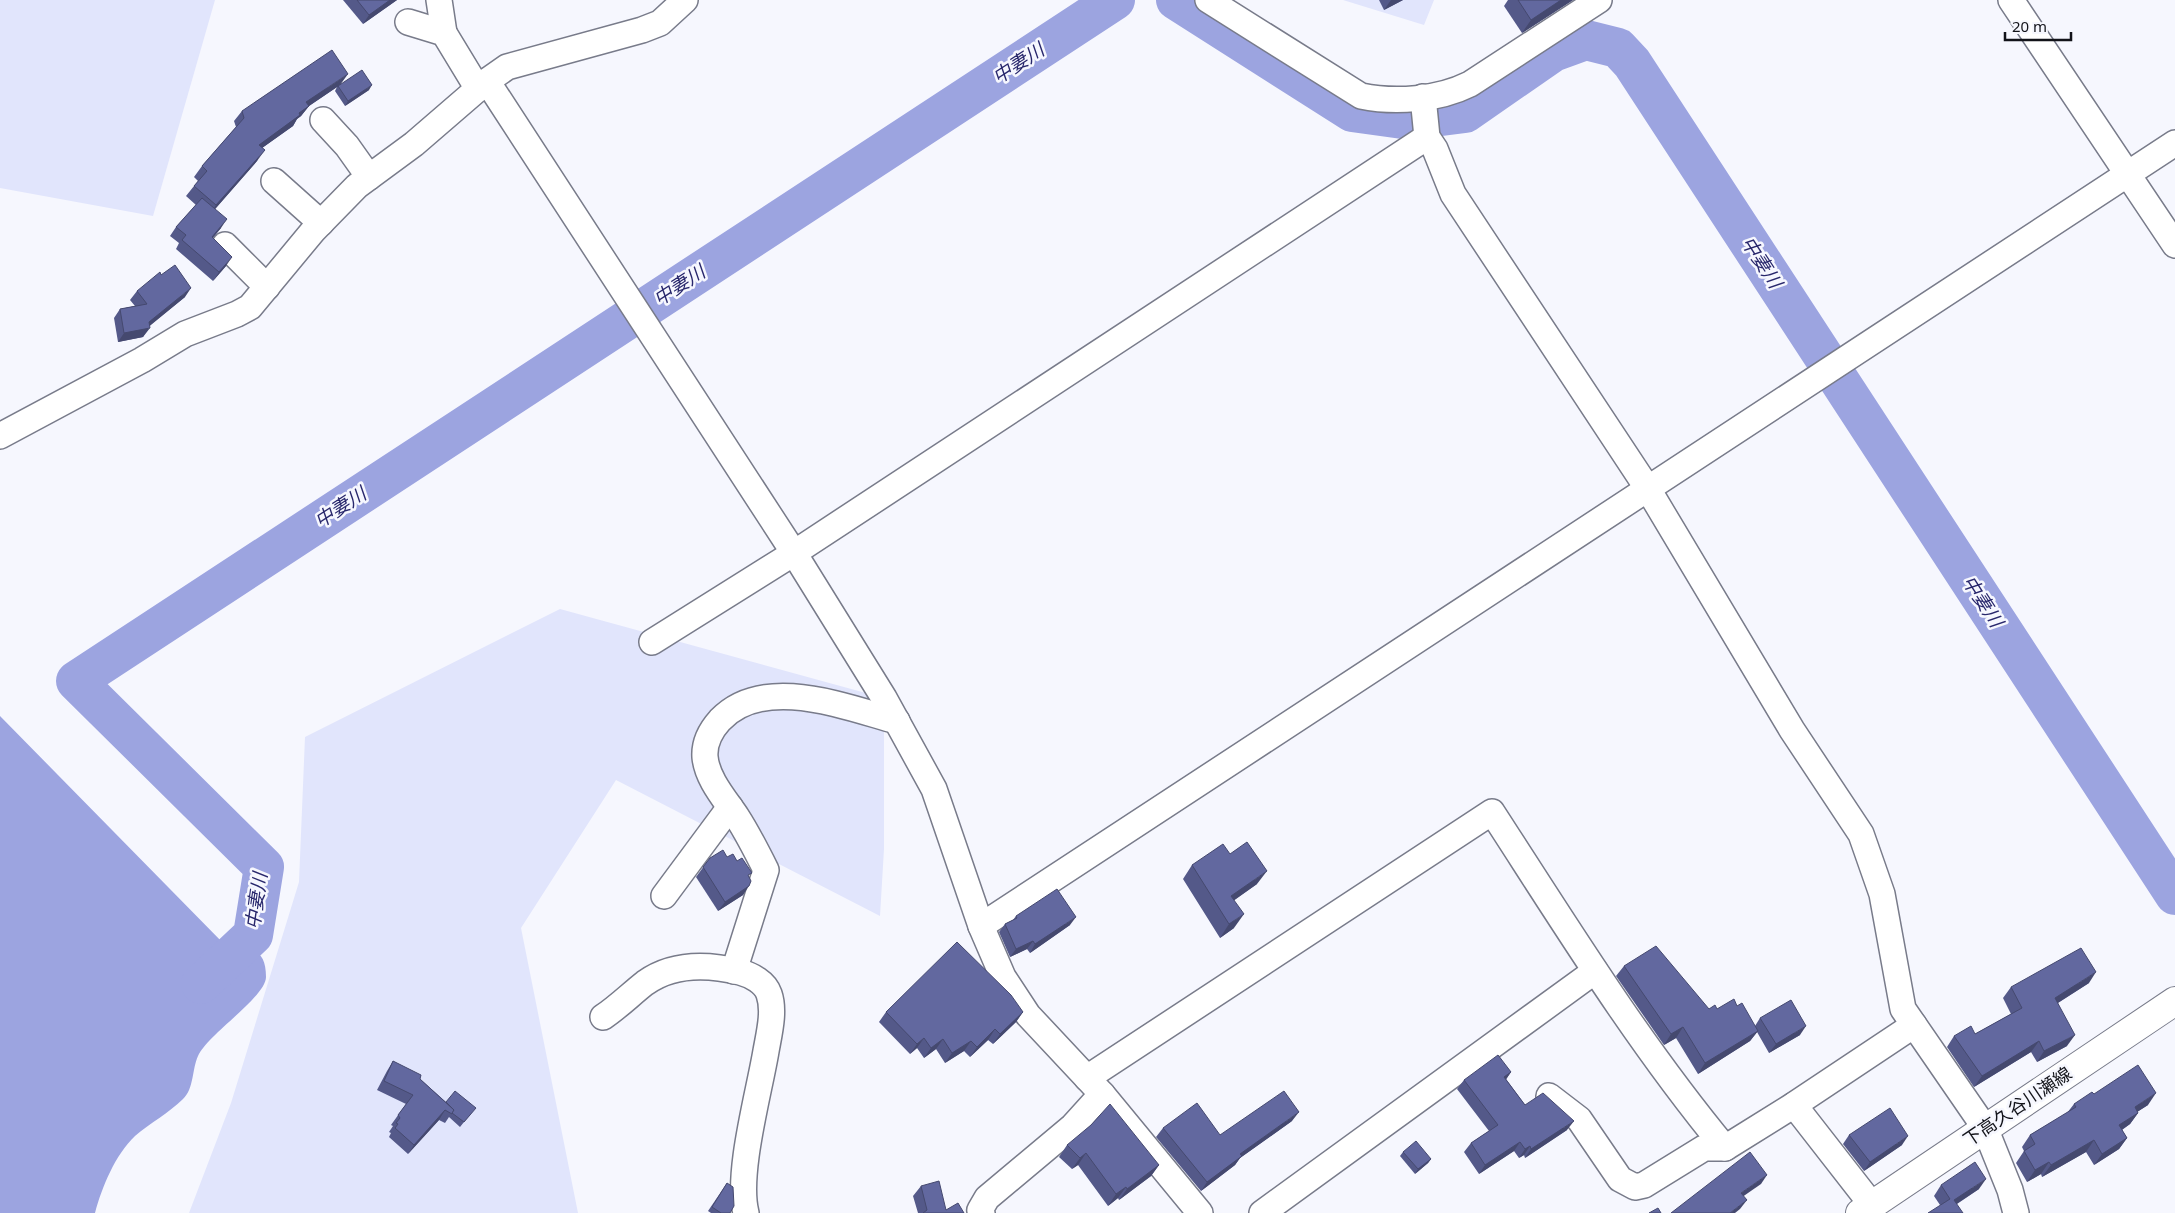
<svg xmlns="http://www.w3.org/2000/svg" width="2175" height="1213" viewBox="0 0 2175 1213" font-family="'Noto Sans','Noto Sans JP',sans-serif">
	<rect width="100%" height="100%" fill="#f6f7fe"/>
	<g fill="#e1e5fc">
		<path d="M0 0H215L153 216 0 188Z"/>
		<path d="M1343 0H1434L1424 25Z"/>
		<path d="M560 609 884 698V849L880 916 616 780 521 928 578 1213H189L231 1103 299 882 305 737Z"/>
	</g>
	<path fill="#9ca4e0" d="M0 716 225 945C249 948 266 947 266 977 266 997 208 1034 198 1056 192 1069 194 1089 183 1099 169 1113 150 1123 135 1136 115 1155 102 1187 95 1213H0Z"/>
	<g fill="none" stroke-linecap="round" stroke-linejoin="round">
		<g stroke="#9ca4e0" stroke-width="40">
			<path d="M1176 0 1352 112 1410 120 1465 113 1553 52 1586 40 1618 48 1632 63 2175 895"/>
			<path d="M201 984 253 935 264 867 76 681 1115 0"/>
		</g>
		<defs>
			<g id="street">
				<path d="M439 0 444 33"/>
				<path d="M1208 0 1361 96C1395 103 1438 100 1470 84L1599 0"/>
				<path d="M2011 0 2175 245"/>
				<path d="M408 22 444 33 478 89"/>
				<path d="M487 81 794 553 884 698 934 789 981 926 1003 977 1028 1015 1102 1094 1200 1213"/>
				<path d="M1423 97 1427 137 1435 149 1453 194 1648 489 1792 730 1861 834 1882 894 1903 1009 1985 1128 2010 1190 2016 1213"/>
				<path d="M323 120 347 146 369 177"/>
				<path d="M274 181 321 223"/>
				<path d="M225 245 267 287"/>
				<path d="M0 436 142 360 185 334 237 314 250 307 313 231 357 186 414 144 487 81 507 67 642 30 660 23 685 0"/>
				<path d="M652 642 794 553 1427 137"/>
				<path d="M664 896 730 807"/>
				<path d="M981 926 2175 143"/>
				<path d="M734 971 766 870C757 852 748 834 737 817 725 799 707 779 705 757 704 743 711 730 720 720 764 674 845 707 897 721"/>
				<path d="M603 1017C618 1007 631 994 645 983 673 963 708 964 740 972 751 975 765 982 769 994 775 1011 769 1034 766 1051 759 1093 736 1174 746 1213"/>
				<path d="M1087 1078 1492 812C1566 926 1638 1043 1725 1148"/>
				<path d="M1549 1096 1579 1119 1620 1179 1635 1187 1644 1185 1704 1148H1725L1794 1105 1914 1025"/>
				<path d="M1794 1105 1872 1205"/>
				<path d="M982 1213 980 1210 987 1198 1073 1126 1102 1094"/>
				<path d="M1262 1213 1595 971"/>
			</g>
			<path id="secondary" d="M1860 1213 2175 1001"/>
		</defs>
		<use href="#street" stroke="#787b8a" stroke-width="28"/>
		<use href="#secondary" stroke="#787b8a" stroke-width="30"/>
		<use href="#street" stroke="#fff" stroke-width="25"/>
		<use href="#secondary" stroke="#fff" stroke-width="28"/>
	</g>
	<g fill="#545989">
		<path d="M343 0H397L363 24Z"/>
		<path d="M1379 0H1403L1384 10Z"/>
		<path d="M1508 0H1573L1522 33 1504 6Z"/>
		<path d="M341 84 369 90 345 106 335 91 337 87 309 106 301 116 297 119 293 126 262 148 257 161 215 209 221 228 213 238 226 266 213 281 176 249 179 243 170 236 176 227 196 205 186 196 198 181 194 177 202 166 236 127 234 121 242 111Z"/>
		<path d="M137 291 185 297 149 326 143 337 118 342 114 318 120 309 135 306 130 300Z"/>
		<path d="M1230 854 1257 884 1234 900V928L1220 938 1183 879 1192 865Z"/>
		<path d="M727 857 737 861 749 877 743 895 718 911 696 877 710 858Z"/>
		<path d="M1016 916 1070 925 1030 953 1027 949 1010 957 999 932 1005 924 1013 920Z"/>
		<path d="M1624 966 1709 1009H1717L1737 1006 1755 1026 1760 1018 1800 1035 1769 1053 1757 1032 1750 1041 1698 1074 1676 1038 1664 1045 1616 976Z"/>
		<path d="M2089 983 2058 1003 2067 1046 2037 1062 2031 1052 1974 1087 1947 1047 1954 1036 1975 1034 2011 1014 2003 998 2011 987Z"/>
		<path d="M886 1012H1023L1016 1022 993 1044 988 1040 970 1057 964 1051 945 1063 936 1049 924 1058 917 1048 910 1054 879 1022Z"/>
		<path d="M393 1061 420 1079 446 1102 472 1112 460 1127 449 1117 445 1123 439 1120 408 1154 389 1137 391 1133 389 1132 393 1126 391 1125 406 1104 377 1090 387 1071Z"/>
		<path d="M1511 1072 1506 1079 1525 1105 1567 1130 1525 1158 1524 1155 1519 1158 1514 1151 1479 1174 1464 1152 1471 1143 1489 1131 1457 1089 1464 1080Z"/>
		<path d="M2094 1094 2148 1105 2137 1112 2138 1113 2130 1124 2122 1130 2127 1138 2119 1149 2094 1165 2086 1152 2042 1177 2041 1174 2027 1182 2016 1163 2024 1151 2022 1147 2030 1135 2067 1113 2074 1104Z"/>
		<path d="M1292 1121 1240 1158 1235 1165 1201 1191 1156 1137 1163 1128 1220 1135Z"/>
		<path d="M1849 1135 1902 1145 1864 1171 1843 1144Z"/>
		<path d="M1067 1145 1159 1165 1151 1176 1119 1200 1118 1198 1108 1206 1078 1165 1072 1169 1059 1157Z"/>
		<path d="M1403 1152 1431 1159 1428 1163 1415 1174 1400 1156Z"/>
		<path d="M727 1183 730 1213H711L708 1211Z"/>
		<path d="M1941 1185 1979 1189 1957 1204 1940 1205 1934 1196Z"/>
		<path d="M921 1186 946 1210 964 1213H918L913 1196Z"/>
	</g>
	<g fill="#45496f">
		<path d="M390 0H397L363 24 369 15Z"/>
		<path d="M1391 0H1403L1384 10Z"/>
		<path d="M1561 0H1573L1522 33 1531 20Z"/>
		<path d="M348 74 340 85 309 106 301 116 297 119 293 126 251 156 259 145 299 113 306 102Z"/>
		<path d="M372 85 369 90 345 106 348 101Z"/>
		<path d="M265 150 257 161 209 216 216 205Z"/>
		<path d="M227 219 221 228 205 246 212 237Z"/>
		<path d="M232 257 226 266 213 281 219 272Z"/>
		<path d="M191 288 185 297 146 329 150 328 143 337 118 342 124 333 149 322Z"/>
		<path d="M1267 871 1257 884 1222 909 1231 896Z"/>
		<path d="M749 886 743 895 718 911 725 902Z"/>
		<path d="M1244 914 1234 928 1220 938 1229 924Z"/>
		<path d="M1076 917 1070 925 1030 953 1035 944Z"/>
		<path d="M1033 941 1027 949 1010 957 1016 949Z"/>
		<path d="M2096 972 2089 983 2048 1009 2055 998Z"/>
		<path d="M1023 1012 1016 1022 993 1044 1000 1034Z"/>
		<path d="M1806 1026 1800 1035 1769 1053 1776 1044Z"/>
		<path d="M1683 1027 1676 1038 1664 1045 1671 1034Z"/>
		<path d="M995 1029 988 1040 970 1057 977 1047Z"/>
		<path d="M1758 1031 1750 1041 1698 1074 1705 1063Z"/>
		<path d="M2075 1035 2067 1046 2037 1062 2044 1051Z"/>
		<path d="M924 1038 917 1048 910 1054 917 1044Z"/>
		<path d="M943 1039 936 1049 924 1058 931 1048Z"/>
		<path d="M971 1041 964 1051 945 1063 952 1053Z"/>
		<path d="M2039 1041 2031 1052 1974 1087 1982 1076Z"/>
		<path d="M1511 1072 1505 1081 1504 1077Z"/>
		<path d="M2156 1093 2148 1105 2126 1119 2135 1107Z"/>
		<path d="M445 1110 439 1120 408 1154 414 1145Z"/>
		<path d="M1299 1112 1292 1121 1240 1158 1235 1165 1201 1191 1207 1182 1240 1154Z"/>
		<path d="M2138 1113 2130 1124 2111 1137 2119 1125Z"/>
		<path d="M1574 1121 1567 1130 1525 1158 1531 1149Z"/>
		<path d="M1908 1136 1902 1145 1864 1171 1870 1162Z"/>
		<path d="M2127 1138 2119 1149 2094 1165 2102 1154Z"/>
		<path d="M2094 1140 2086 1152 2042 1177 2051 1165Z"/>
		<path d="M1520 1142 1514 1151 1479 1174 1485 1165Z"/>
		<path d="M1530 1146 1524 1155 1519 1158 1525 1149Z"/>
		<path d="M1086 1153 1078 1165 1072 1169 1080 1158Z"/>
		<path d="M1431 1159 1428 1163 1415 1174 1418 1169Z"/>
		<path d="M2049 1162 2041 1174 2027 1182 2035 1170Z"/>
		<path d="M1159 1165 1151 1176 1119 1200 1127 1189Z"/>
		<path d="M1767 1175 1761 1184 1735 1202 1741 1193Z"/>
		<path d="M1986 1179 1979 1189 1947 1210 1954 1200Z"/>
		<path d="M1126 1187 1118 1198 1108 1206 1116 1194Z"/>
		<path d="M1747 1200 1740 1209 1735 1213H1730Z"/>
	</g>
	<g fill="#62689f" stroke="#45496f">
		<path d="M357 0H390L369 15Z"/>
		<path d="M1518 0H1561L1531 20Z"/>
		<path d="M332 50 348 74 306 102 309 106 299 113 300 115 259 145 265 150 216 205 194 186 207 171 202 166 244 118 242 111Z"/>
		<path d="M362 70 372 85 348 101 338 86Z"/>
		<path d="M202 198 227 219 212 237 232 257 219 272 182 240 186 235 176 227Z"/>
		<path d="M175 265 191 288 149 322 150 328 124 333 120 309 147 304 137 291 160 272 161 275Z"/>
		<path d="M1247 842 1267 871 1231 896 1244 914 1229 924 1192 865 1223 844 1230 854Z"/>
		<path d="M723 850 727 857 733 854 737 861 742 858 752 873 748 875 751 881 749 886 725 902 703 867 710 858Z"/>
		<path d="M1057 889 1076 917 1035 944 1033 941 1016 949 1005 924 1017 918 1016 916Z"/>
		<path d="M957 942 1011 995 1023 1012 1000 1034 995 1029 977 1047 971 1041 952 1053 943 1039 931 1048 924 1038 917 1044 886 1012Z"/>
		<path d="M1656 946 1709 1009 1715 1005 1717 1009 1734 999 1737 1006 1742 1003 1758 1031 1705 1063 1683 1027 1671 1034 1624 966Z"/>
		<path d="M2081 948 2096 972 2055 998 2075 1035 2044 1051 2039 1041 1982 1076 1954 1036 1971 1026 1975 1034 2022 1008 2011 987Z"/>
		<path d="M1791 1000 1806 1026 1776 1044 1760 1018Z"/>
		<path d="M1498 1055 1511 1072 1504 1077 1525 1105 1543 1093 1574 1121 1531 1149 1530 1146 1525 1149 1520 1142 1485 1165 1471 1143 1498 1125 1464 1080Z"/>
		<path d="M393 1061 421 1075 420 1079 454 1110 452 1114 445 1110 414 1145 395 1128 398 1124 396 1123 400 1118 398 1115 413 1095 384 1081Z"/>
		<path d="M2138 1065 2156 1093 2135 1107 2138 1113 2119 1125 2127 1138 2102 1154 2094 1140 2051 1165 2049 1162 2035 1170 2024 1151 2035 1144 2030 1135 2076 1107 2074 1104 2092 1092 2094 1094Z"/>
		<path d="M455 1091 476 1108 464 1122 452 1113 454 1110 446 1102Z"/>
		<path d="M1284 1091 1299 1112 1240 1154 1242 1156 1207 1182 1163 1128 1197 1103 1220 1135Z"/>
		<path d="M1110 1104 1159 1165 1127 1189 1126 1187 1116 1194 1086 1153 1080 1158 1067 1145 1091 1125Z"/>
		<path d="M1890 1108 1908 1136 1870 1162 1849 1135Z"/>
		<path d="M1416 1141 1431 1159 1418 1169 1403 1152Z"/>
		<path d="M1750 1152 1767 1175 1741 1193 1747 1200 1730 1213H1671Z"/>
		<path d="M1975 1162 1986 1179 1954 1200 1963 1213H1928L1950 1199 1941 1185Z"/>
		<path d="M939 1181 946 1210 958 1203 964 1213H923L927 1210 921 1186Z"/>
		<path d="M727 1183 733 1187 734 1206 730 1213H721L712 1207Z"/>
		<path d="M1658 1208 1661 1213H1649Z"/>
	</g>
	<g text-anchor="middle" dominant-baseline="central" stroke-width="5" stroke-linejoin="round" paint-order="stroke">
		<g font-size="18" fill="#121319" stroke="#f6f7fe">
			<text transform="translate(2017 1106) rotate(-34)">下高久谷川瀬線</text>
		</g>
		<g font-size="19" font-style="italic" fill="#28276c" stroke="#f6f7fe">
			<text transform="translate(1018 63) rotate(-33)">中妻川</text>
			<text transform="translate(1762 262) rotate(57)">中妻川</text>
			<text transform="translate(679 285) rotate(-33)">中妻川</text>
			<text transform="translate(340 507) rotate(-33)">中妻川</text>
			<text transform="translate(1983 601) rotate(57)">中妻川</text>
			<text transform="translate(256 901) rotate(-82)">中妻川</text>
		</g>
	</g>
	<path d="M2005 32v8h66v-8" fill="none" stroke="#121319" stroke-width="2.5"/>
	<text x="2012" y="32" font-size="15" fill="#121319" stroke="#f6f7fe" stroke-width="4" paint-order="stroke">20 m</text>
</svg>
